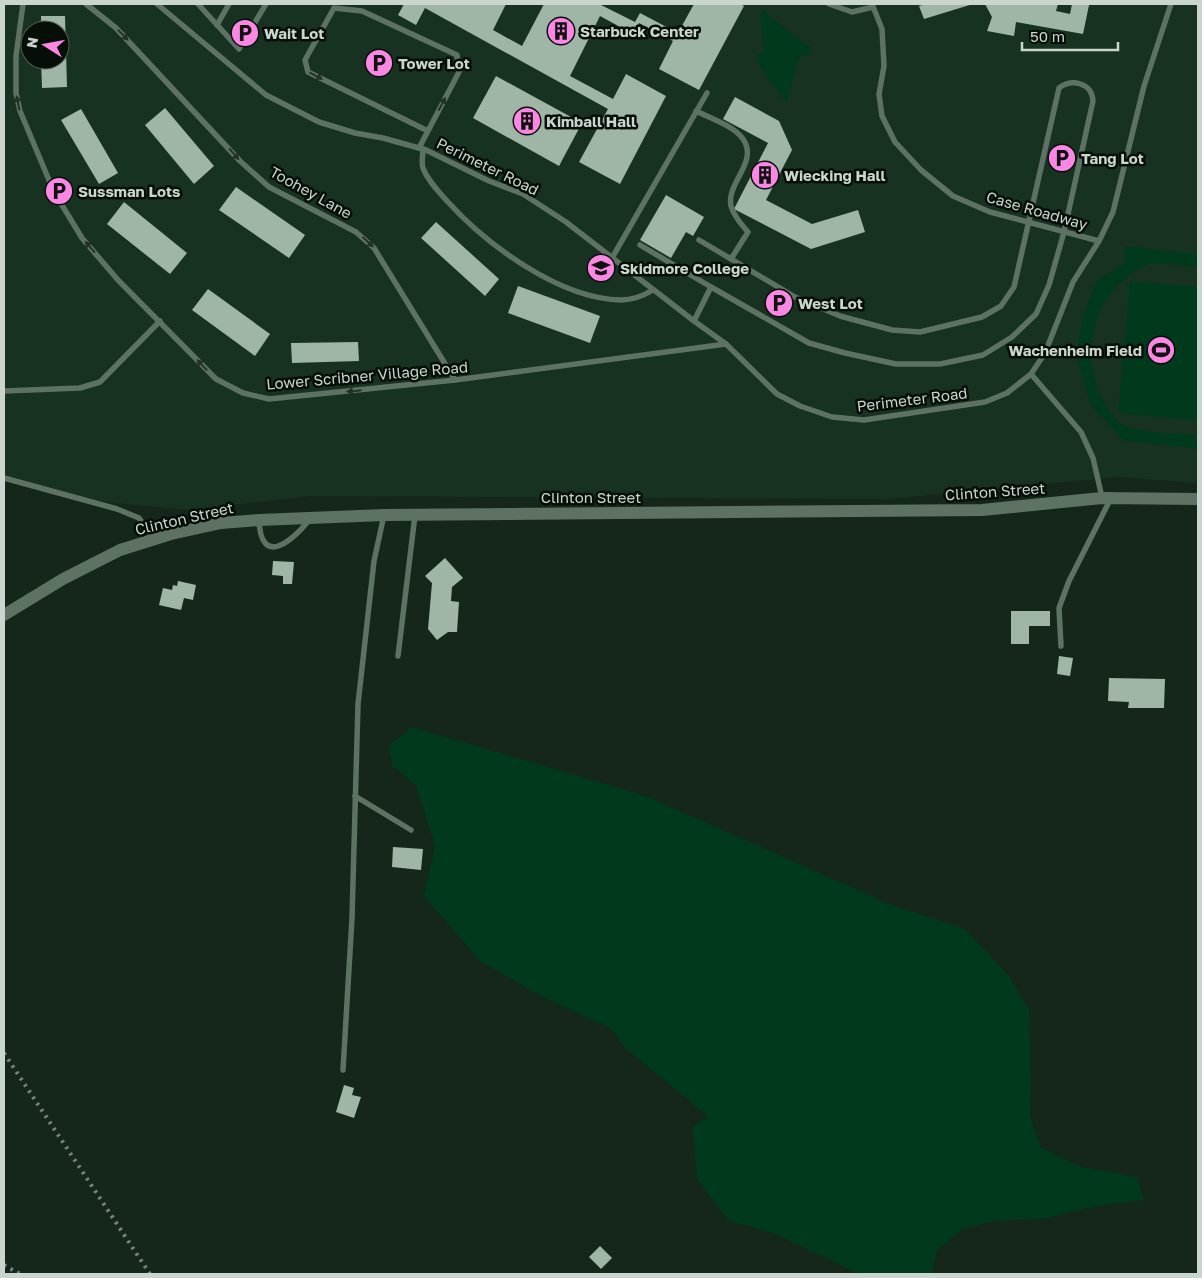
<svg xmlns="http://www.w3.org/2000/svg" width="1202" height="1278" viewBox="0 0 1202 1278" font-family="'Golos Text',sans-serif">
	<rect width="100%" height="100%" fill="#15271b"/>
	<path fill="#183221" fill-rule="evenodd" d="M4 4H1198V483L1116 477 888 499 310 496 188 510 77 499 4 476ZM30 30H60V60H30Z"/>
	<g fill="#00391c">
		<path d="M763 11 803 43 811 47 809 55 800 56 786 103 759 64 756 55 764 53 760 14Z"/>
		<path d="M1124 246 1198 254V268C1187 267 1159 261 1149 264 1097 283 1077 352 1102 398 1107 407 1111 416 1120 423 1135 434 1179 433 1198 435V449L1124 441 1090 404 1077 359 1082 317 1097 280 1124 264Z"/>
		<path d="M1130 281 1198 287V421L1118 413Z"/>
		<path d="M412 727 646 796 892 905 965 929 1009 976 1029 1010 1031 1082 1030 1115 1040 1147 1081 1167 1137 1177 1144 1200 1092 1207 1046 1218 993 1221 963 1229 937 1250 932 1274H859L776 1234 729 1221 697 1179 693 1126 709 1117 625 1048 612 1029 547 999 481 962 424 896 435 846 416 786 392 765 389 746Z"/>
	</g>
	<g fill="#9fb6a6">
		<path d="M404 4H506L493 30 522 46 544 4H599L635 22 640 13 678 33 694 4H740L744 6 699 90 659 69 673 41 639 23 633 34 600 16 570 76 613 99 626 74 666 96 620 184 579 162 608 109 425 8 416 25 398 15Z"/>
		<path d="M926 4H973L924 19 919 6Z"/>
		<path d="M985 4H1058L1056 11 1070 14 1072 4 1089 5 1083 34 1016 22 1014 36 987 31 992 17Z"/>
		<path d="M41 16H65L67 87 42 88 41 60H60V30H41Z"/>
		<path d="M496 76 582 123 559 166 473 118Z"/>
		<path d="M735 97 779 121 792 150 766 200 812 224 858 210 865 232 811 249 734 209 768 143 723 119Z"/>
		<path d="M165 108 214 166 194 184 145 125Z"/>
		<path d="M81 109 118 173 99 184 61 120Z"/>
		<path d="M236 187 305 235 289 258 219 210Z"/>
		<path d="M666 195 704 217 693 236 686 232 671 258 640 240Z"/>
		<path d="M124 202 187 253 170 274 107 224Z"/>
		<path d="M436 222 499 279 485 296 421 238Z"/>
		<path d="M518 286 600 316 590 343 508 313Z"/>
		<path d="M208 289 270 334 255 356 192 310Z"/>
		<path d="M358 342 359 361 292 363 291 343Z"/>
		<path d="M445 558 463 578 452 587 451 601 459 602 457 632H448L437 640 428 629 432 583 425 576Z"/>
		<path d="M273 561 294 562 292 584H283V576L272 575Z"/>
		<path d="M178 581 196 585 193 600 184 598 181 610 159 605 163 588 172 590 173 585 177 586Z"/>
		<path d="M1011 611H1050V626H1029V644H1011Z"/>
		<path d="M1059 656 1073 658 1070 676 1057 674Z"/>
		<path d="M1109 678 1165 679 1164 708H1128L1129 702 1108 701Z"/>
		<path d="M393 847 423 849 421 870 392 867Z"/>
		<path d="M344 1085 354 1088 352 1095 361 1097 354 1118 336 1112Z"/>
		<path d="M600 1246 612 1258 601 1269 589 1257Z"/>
	</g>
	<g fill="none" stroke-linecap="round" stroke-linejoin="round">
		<g stroke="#5d7263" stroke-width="5.5">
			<path d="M23 4 16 56V93L20 111 54 192 82 238 118 280 216 379 243 393 269 399 455 380 726 344"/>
			<path d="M86 4 116 28 240 161 269 187 356 232 374 248 455 380"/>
			<path d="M157 4 266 95 319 122 355 133 383 138 426 150 489 181 523 194 566 222 694 321 726 344 777 394 800 406 832 417 864 420 985 402 1007 393 1031 374 1045 353 1073 282 1099 241 1113 212 1144 86 1171 4"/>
			<path d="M198 4 239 49 266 4"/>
			<path d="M829 4 852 12 873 7"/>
			<path d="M872 4 882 29 884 66 879 94 882 116 895 142 921 170 953 196 990 212 1099 241"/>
			<path d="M217 25 229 4"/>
			<path d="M696 111C710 118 734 126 743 139 759 162 726 183 731 206 734 216 741 224 748 232L731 259"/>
			<path d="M419 148 459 72 457 55 362 11 334 8 305 60 308 72 428 131"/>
			<path d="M423 149C423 155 421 163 423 168 428 181 439 192 448 202 487 245 560 299 621 300 633 300 643 296 653 290"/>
			<path d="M699 240 795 297 840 316 892 330 920 332 982 317 1001 306 1014 287 1059 88C1072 78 1092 83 1093 101L1064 232 1049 285 1036 314 1012 337 983 355 940 364H896L845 353 809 343 711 287"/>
			<path d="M640 245 711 287 694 321"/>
			<path d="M612 258 707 93"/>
			<path d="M1031 374 1081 432 1093 458 1102 497"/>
			<path d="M4 391 80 388 100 382 160 321"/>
			<path d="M4 478 117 509 139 518 154 539"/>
			<path d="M259 520C261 569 293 540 310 519"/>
			<path d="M1061 646 1059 608 1069 581 1111 498"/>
			<path d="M398 656 415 515"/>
			<path d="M355 796 411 830"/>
			<path d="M343 1070 352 918 358 704 374 561 384 515"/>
		</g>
		<path stroke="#5d7263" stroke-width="12" d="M4 615 63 579 120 550 171 534 221 523 259 520 384 515 982 510 1102 498 1198 499"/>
		<g stroke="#77857b" stroke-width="4" stroke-dasharray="2.5 5" stroke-linecap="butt">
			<path d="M4 1053 150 1274"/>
			<path d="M4 1265 20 1274"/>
		</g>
	</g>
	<defs><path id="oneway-solid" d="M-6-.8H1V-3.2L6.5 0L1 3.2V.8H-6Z" transform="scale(1.25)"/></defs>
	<g fill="#243128">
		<use href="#oneway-solid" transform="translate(123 35) rotate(46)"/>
		<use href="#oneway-solid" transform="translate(316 76) rotate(28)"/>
		<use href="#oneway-solid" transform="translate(18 103) rotate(-102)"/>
		<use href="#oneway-solid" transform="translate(442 104) rotate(-62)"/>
		<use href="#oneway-solid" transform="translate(234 154) rotate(49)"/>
		<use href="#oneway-solid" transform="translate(368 242) rotate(43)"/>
		<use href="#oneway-solid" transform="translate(90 247) rotate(-131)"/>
		<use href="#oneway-solid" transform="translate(202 365) rotate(-134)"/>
		<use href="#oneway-solid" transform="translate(354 391) rotate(174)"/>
	</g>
	<defs>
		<symbol id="building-disc" viewBox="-11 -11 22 22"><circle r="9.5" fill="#fb87e5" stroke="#060e08"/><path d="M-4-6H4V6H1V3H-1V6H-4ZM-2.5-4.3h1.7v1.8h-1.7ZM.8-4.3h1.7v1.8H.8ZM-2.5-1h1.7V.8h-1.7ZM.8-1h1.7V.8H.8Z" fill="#111"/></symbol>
		<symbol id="parking-disc" viewBox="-11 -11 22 22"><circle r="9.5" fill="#fb87e5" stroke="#060e08"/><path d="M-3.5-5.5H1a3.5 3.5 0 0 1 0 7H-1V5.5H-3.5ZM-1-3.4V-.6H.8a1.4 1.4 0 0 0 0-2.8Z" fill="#111"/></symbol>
		<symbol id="university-disc" viewBox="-11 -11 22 22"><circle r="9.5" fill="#fb87e5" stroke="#060e08"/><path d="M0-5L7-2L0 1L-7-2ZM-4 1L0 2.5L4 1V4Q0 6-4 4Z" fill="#111"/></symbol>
		<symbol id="stadium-disc" viewBox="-11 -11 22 22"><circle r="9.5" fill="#fb87e5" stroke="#060e08"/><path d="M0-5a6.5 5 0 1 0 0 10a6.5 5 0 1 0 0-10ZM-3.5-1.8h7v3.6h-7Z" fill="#111"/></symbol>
	</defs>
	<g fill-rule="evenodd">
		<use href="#building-disc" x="545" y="15" width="32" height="32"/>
		<use href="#parking-disc" x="229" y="17" width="32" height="32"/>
		<use href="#parking-disc" x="363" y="47" width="32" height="32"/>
		<use href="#building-disc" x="511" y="105" width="32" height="32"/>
		<use href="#parking-disc" x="1046" y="142" width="32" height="32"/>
		<use href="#building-disc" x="749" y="159" width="32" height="32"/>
		<use href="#parking-disc" x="43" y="175" width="32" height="32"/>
		<use href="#university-disc" x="585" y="252" width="32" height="32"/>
		<use href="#parking-disc" x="763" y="287" width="32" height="32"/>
		<use href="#stadium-disc" x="1145" y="334" width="32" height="32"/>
	</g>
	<g text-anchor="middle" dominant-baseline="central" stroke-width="5" stroke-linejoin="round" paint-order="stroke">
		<g font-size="15" font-weight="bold" fill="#cad6cd" stroke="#060e08" text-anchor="start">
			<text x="580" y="31">Starbuck Center</text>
			<text x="264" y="33">Wait Lot</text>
			<text x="398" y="63">Tower Lot</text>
			<text x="546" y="121">Kimball Hall</text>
			<text x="1081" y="158">Tang Lot</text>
			<text x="784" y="175">Wiecking Hall</text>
			<text x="78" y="191">Sussman Lots</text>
			<text x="620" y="268">Skidmore College</text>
			<text x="798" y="303">West Lot</text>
			<text x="1142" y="350" text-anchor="end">Wachenheim Field</text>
		</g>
		<g font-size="15" fill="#cad6cd" stroke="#060e08">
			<text transform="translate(488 166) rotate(26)">Perimeter Road</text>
			<text transform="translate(311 192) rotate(29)">Toohey Lane</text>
			<text transform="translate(1037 210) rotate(16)">Case Roadway</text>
			<text transform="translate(367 375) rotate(-5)">Lower Scribner Village Road</text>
			<text transform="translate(912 399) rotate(-7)">Perimeter Road</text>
			<text transform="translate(995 491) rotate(-4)">Clinton Street</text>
			<text x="591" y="497">Clinton Street</text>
			<text transform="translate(184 518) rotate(-13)">Clinton Street</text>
		</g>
	</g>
	<rect width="1202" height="1278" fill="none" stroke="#cad6cd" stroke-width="10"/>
	<g transform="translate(45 45) rotate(281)"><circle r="24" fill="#060e08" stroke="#545e57"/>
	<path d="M0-4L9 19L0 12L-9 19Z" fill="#fb87e5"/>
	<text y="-8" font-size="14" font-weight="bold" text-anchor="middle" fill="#cad6cd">N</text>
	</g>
	<path d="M1022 42v8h96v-8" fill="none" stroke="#cad6cd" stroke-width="2.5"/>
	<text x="1030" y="42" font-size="15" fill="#cad6cd" stroke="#060e08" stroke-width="4" paint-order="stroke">50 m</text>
</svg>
